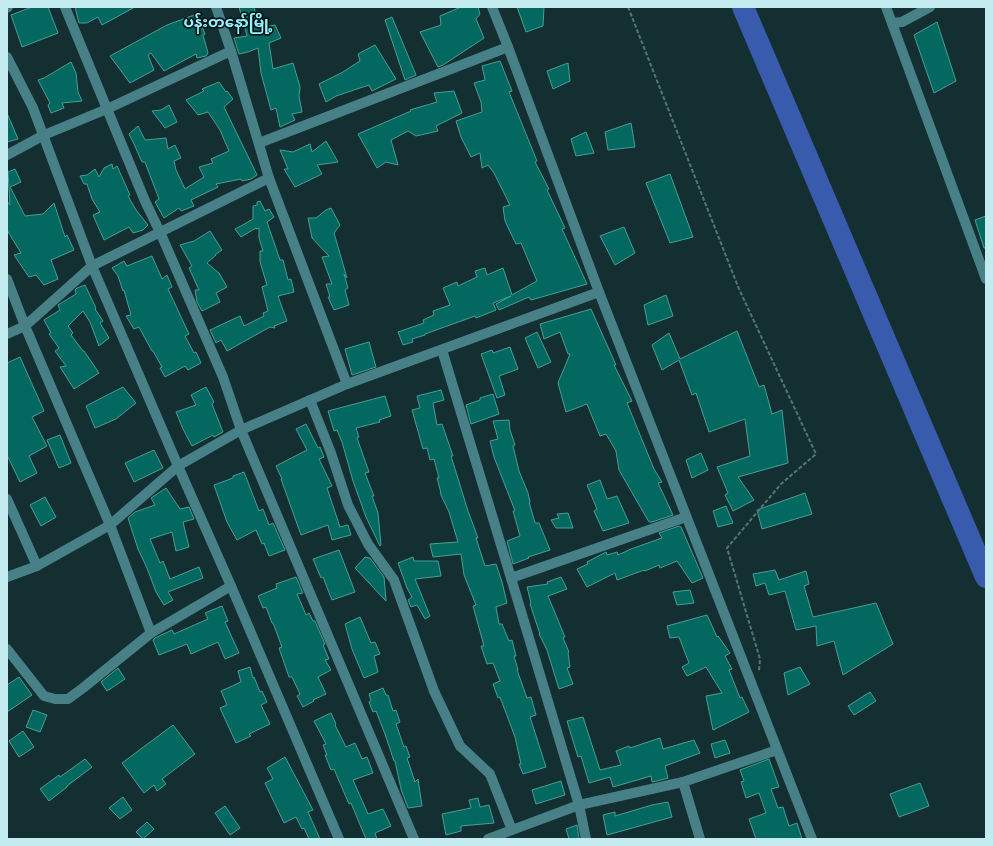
<svg xmlns="http://www.w3.org/2000/svg" width="993" height="846" viewBox="0 0 993 846" font-family="Rubik,'Noto Sans Myanmar',sans-serif">
	<rect width="100%" height="100%" fill="#132f32"/>
	<g fill="none" stroke-linecap="round" stroke-linejoin="round">
		<path stroke="#395bad" stroke-width="22" d="M743 7 986 577"/>
	</g>
	<g fill="#036960" stroke="#479e94">
		<path d="M32 7H48L58 33 22 47 11 15Z"/>
		<path d="M75 7H135L102 25 98 17 87 23H79Z"/>
		<path d="M239 7H254L259 28 275 25 281 38 269 43 273 69 293 63 300 87 299 96 302 112 292 114 295 120 280 127 276 108 271 110 261 73 258 48 248 52 239 54 234 38 247 36Z"/>
		<path d="M461 7H478L480 14 476 19 484 38 443 65 438 67 420 32 441 25 440 16Z"/>
		<path d="M517 7H544L543 26 526 32Z"/>
		<path d="M197 14 205 34 203 35 208 53 206 56 197 58 196 54 164 71 151 53 148 55 154 70 130 83 110 56 167 25Z"/>
		<path d="M392 17 416 75 405 80 385 20Z"/>
		<path d="M937 22 956 81 934 93 914 35Z"/>
		<path d="M375 45 396 79 372 91 369 85 336 96 326 102 319 84 343 72 360 61 358 54Z"/>
		<path d="M500 61 512 91 509 92 537 161 535 162 549 189 547 190 565 228 562 229 587 284 531 300 529 297 499 310 496 304 511 296 493 303 496 310 476 318 475 316 425 334V335L412 339 413 342 403 345 398 332 424 323 423 320 434 315 433 311 450 305 443 288 457 282 458 286 477 277 475 271 485 268 487 275 503 268 512 295 537 281 521 243 516 244 505 221 503 207 510 205 494 173 488 165 482 168 480 153 471 157 461 137 456 121 482 112 481 102 474 83 485 80 482 66Z"/>
		<path d="M71 62 76 73 78 92 82 101 62 103 64 108 51 113 48 105 50 103 38 80 44 78Z"/>
		<path d="M568 63 570 81 553 89 547 71Z"/>
		<path d="M219 82 226 92 227 91 233 99 224 107 257 175 251 179 242 181 241 179 216 184 218 187 191 200 194 206 181 211 179 208 164 218 155 202 159 199 145 162H142L134 144 129 134 138 126 145 140 166 138 168 149 175 145 181 158 174 161 176 170 185 189 204 177 199 167 213 163 211 159 229 151 220 130 208 112 198 115 186 100 204 91 202 89Z"/>
		<path d="M454 91 462 113 436 126 438 131 416 136 408 131 391 140 398 165 386 162 377 168 358 134 411 111 410 110 437 102 434 93Z"/>
		<path d="M169 105 177 122 165 128 152 111 161 110Z"/>
		<path d="M7 113 18 139 7 142Z"/>
		<path d="M631 123 635 147 608 150 605 132Z"/>
		<path d="M586 132 594 153 576 156 571 139Z"/>
		<path d="M326 141 338 162 317 165 322 174 295 187 284 169H288L280 150 293 152 310 144 312 152Z"/>
		<path d="M112 164 113 169 117 166 130 195 128 196 136 210 148 225 143 230 133 233 129 227 104 240 93 215 100 212 92 199 87 184H84L80 176 87 175 95 169 99 177 104 168Z"/>
		<path d="M15 169 21 182 10 187 25 216 43 214 54 203 65 237 67 235 74 250 51 260 58 279 44 285 36 275 29 277 14 255 21 253 7 230V201L10 205 8 172Z"/>
		<path d="M670 174 693 237 670 243 646 183Z"/>
		<path d="M260 201 265 211 269 209 274 217 267 222 280 260H283L288 280 291 279 294 292 278 296 287 321 274 326 275 328 270 327 227 351 221 340 216 343 210 330 240 316 244 326 264 316 263 313 268 311 262 287 267 285 260 262V251H263L259 238V228L256 229V228L241 237 235 229 241 226 253 219V206L257 205V202Z"/>
		<path d="M331 208 340 225 334 233 347 278 344 274 348 288 345 290 349 305 334 310 328 297H330L326 284H332L322 257 329 256 312 238 308 218H316L326 210Z"/>
		<path d="M986 216V248H984L975 220Z"/>
		<path d="M624 227 635 253 615 265 600 236Z"/>
		<path d="M210 231 222 250 215 255H216L207 263 219 273 227 287 216 293 220 302 202 311 197 302 195 290H199L189 268 192 266 180 245 194 241Z"/>
		<path d="M152 256 162 279 167 275 172 287 168 289 189 334 185 336 194 353 196 352 201 363 188 370 185 366 165 377 160 368 162 367 153 351H152L139 327 134 329 126 316 131 315 124 290 123 291 118 276 112 268 124 261 127 266Z"/>
		<path d="M85 285 96 308 95 309 103 321 100 323 109 338 99 346 90 322 83 311 68 326 73 333 71 335 83 351H84L99 373 74 389 60 367 66 366 55 351 59 348 49 334 51 333 44 320 60 310 58 305 76 294 75 290 77 288Z"/>
		<path d="M666 295 673 316 648 325 644 305Z"/>
		<path d="M591 309 616 365H614L632 401 627 403 654 469 662 482 658 483 673 515 652 522H649L619 470 616 451 606 434 600 436 587 404 566 412 558 383 570 354H568L560 332 544 339 540 324Z"/>
		<path d="M737 331 759 387 764 385 772 414 782 410 788 463 738 477 754 500 733 511 725 495 728 493 717 467 750 456 745 419 709 432 696 393 692 395 679 360 662 370 652 345 669 333 680 359Z"/>
		<path d="M537 332 551 362 538 368 525 338Z"/>
		<path d="M369 342 376 367 352 375 345 349Z"/>
		<path d="M510 347 518 369 499 376 505 395 497 398 481 354 492 350 493 353Z"/>
		<path d="M20 357 44 411 32 417 47 446 29 456 37 473 20 482 7 455V363Z"/>
		<path d="M123 387 136 403 116 419 95 428 86 406Z"/>
		<path d="M206 387 214 402 212 404 223 432 214 437 213 435 192 446 183 429 176 412 196 405 191 395Z"/>
		<path d="M441 390 444 400 433 403 437 425 442 424 453 456H451L468 511 478 538H476L485 566 496 564 502 582 507 603 496 607 499 624H502L509 641 512 640 516 656H514L518 670H517L527 698 531 697 536 715 530 717 546 767 523 774 519 764H521L515 737 500 697 498 698 493 684 500 681 493 663 487 664 481 646H484L473 606 476 605 464 575 461 554 433 557 430 544 458 542 449 512 440 493H441L437 478H439L434 459 430 460 427 448 423 449 412 410 420 408 417 396Z"/>
		<path d="M493 394 499 414 471 424 466 405 480 400V398Z"/>
		<path d="M385 396 391 416 379 420 380 422 356 428 359 437 357 438 369 472 365 473 374 496H372L378 513 381 545 380 546 366 517 353 481 342 442 337 430 334 431 328 411Z"/>
		<path d="M509 420 510 430 515 445 513 446 519 471 528 493 530 502H529L535 523H539L550 550 528 557 529 558 513 564 507 541 520 536 513 511H515L494 457 490 441 498 439 493 421Z"/>
		<path d="M306 424 318 448 320 447 324 457 319 459 332 486 327 488 340 527 348 525 351 535 332 540 328 525 301 535 281 479H282L276 466 307 450 296 429Z"/>
		<path d="M60 435 71 463 59 468 47 440Z"/>
		<path d="M154 450 163 468 134 482 125 463Z"/>
		<path d="M701 453 708 470 692 478 686 460Z"/>
		<path d="M244 472 259 511 263 509 269 525 273 523 285 550 269 556 264 543 262 544 256 530 237 540 227 522 214 485 233 478V476Z"/>
		<path d="M600 480 607 499 617 496 629 523 603 531 594 511 597 509 587 485Z"/>
		<path d="M166 488 180 509 189 507 194 519 183 522 189 547 176 551 172 532 150 539 160 563 163 561 170 579 199 567 203 578 168 592 173 600 164 605 156 592 147 568 138 549 128 518 135 512 155 505 151 498Z"/>
		<path d="M805 493 812 514 762 529 757 510Z"/>
		<path d="M45 497 56 517 41 526 30 505Z"/>
		<path d="M726 506 733 523 718 527 713 511Z"/>
		<path d="M568 513 573 528H556L551 520 559 518 557 514Z"/>
		<path d="M679 526 681 527 703 578 692 583 677 561 660 568 659 565 645 571 644 570 617 580 615 573 587 587 577 569 588 564 587 562 606 552 607 555 617 552 618 555 631 549 662 538 659 533Z"/>
		<path d="M339 550 355 592 332 600 323 577 321 578 313 559Z"/>
		<path d="M365 557 370 558 384 577 386 601 355 568Z"/>
		<path d="M413 557 414 561H438L441 576 415 579 430 616 425 619 417 605 411 607 408 600 412 597 407 588 398 563Z"/>
		<path d="M775 570 779 580 806 571 809 584 804 586 813 617 876 603 893 644 843 675 834 641 817 646 816 626 796 630 785 591 769 595 765 583 756 586 753 574Z"/>
		<path d="M296 577 303 593 297 594 306 615 309 613 313 621H315L325 644 323 645 329 659 325 660 331 670 318 677 326 694 313 700 314 701 303 707 297 696 300 694 292 677H289L279 648 282 647 273 623H272L266 607 263 608 258 596 277 588 276 584Z"/>
		<path d="M561 577 567 589 548 596 565 637 563 638 569 652 568 653 570 667 567 668 573 684 559 689 547 650 539 634H540L530 604 531 603 527 587 548 584 547 582Z"/>
		<path d="M690 590 694 603 677 605 673 592Z"/>
		<path d="M222 606 228 621 225 622 239 653 225 659 218 642 191 654 187 644 159 655 153 640 155 638 172 630 174 634 208 619 205 613Z"/>
		<path d="M707 615 717 637 718 636 730 653 725 656 732 669 729 670 740 698 742 697 749 712 713 730 706 696 722 693 706 667 687 676 682 667 689 663 679 637 670 638 667 626Z"/>
		<path d="M360 617 371 643 375 642 380 654 374 656 378 672 364 678 352 649 345 624Z"/>
		<path d="M250 667 253 678 254 677 260 692 262 691 267 702 261 705 270 724 249 734 251 736 236 743 220 708 227 705 221 691 241 682 238 671Z"/>
		<path d="M800 667 810 684 788 695 784 673Z"/>
		<path d="M118 668 125 679 107 691 101 682Z"/>
		<path d="M19 677 32 695 7 712V685Z"/>
		<path d="M383 688 386 695H388L393 711 396 710 400 722 396 724 404 747 406 746 410 757 407 758 415 782 418 779 422 806 408 808 401 789 395 761H394L385 734 376 711 373 712 369 702 371 701 369 694Z"/>
		<path d="M870 692 876 701 854 715 848 706Z"/>
		<path d="M33 710 47 715 40 732 26 727Z"/>
		<path d="M331 713 336 724 335 725 346 747 355 743 362 759 367 757 373 773 353 780 368 814 383 809 391 826 375 833 377 839H366L351 803 349 804 334 769 331 770 325 755H327L323 745 326 744 314 721Z"/>
		<path d="M583 717 600 770 621 765 616 751 629 746 630 748 660 738 663 749 694 740 700 753 665 766 668 778 657 781 652 782 651 776 613 787 610 777 589 783 581 756 578 757 567 721Z"/>
		<path d="M173 725 195 754 162 779 166 784 157 791 154 785 144 793 122 763Z"/>
		<path d="M23 731 34 747 19 757 9 741Z"/>
		<path d="M725 740 730 753 715 758 711 744Z"/>
		<path d="M285 757 313 810 308 812 320 839H309L304 828 302 829 296 817 284 823 265 783 273 779 267 768Z"/>
		<path d="M85 759 92 767 67 786V787L49 801 40 789 59 775 60 777Z"/>
		<path d="M769 759 779 787 771 789 778 808 783 807 789 826 797 823 802 839H756L749 819 766 813 759 793 746 798 741 782 744 781 740 770Z"/>
		<path d="M561 781 565 795 536 804 532 790Z"/>
		<path d="M920 783 929 806 899 817 890 794Z"/>
		<path d="M123 797 132 810 120 819 109 808Z"/>
		<path d="M478 798 480 807 489 805 494 823 461 826V831L446 835 442 814 471 808 469 800Z"/>
		<path d="M668 802 672 817 607 835 603 815 615 812V816L652 805Z"/>
		<path d="M225 806 240 828 230 835 215 813Z"/>
		<path d="M147 822 154 829 143 839 136 832Z"/>
		<path d="M577 825 579 839H569L566 829Z"/>
	</g>
	<g fill="none" stroke-linecap="round" stroke-linejoin="round">
		<path stroke="#547578" stroke-width="2" stroke-dasharray="4 2" stroke-linecap="butt" d="M628 7 739 289 816 454 781 484 727 548 760 659 759 671"/>
		<g stroke="#478187" stroke-width="10">
			<path d="M65 7 145 201 160 232 223 377 241 430 414 839"/>
			<path d="M492 7 508 47 599 292 812 839"/>
			<path d="M886 7 986 279"/>
			<path d="M7 8 8 7"/>
			<path d="M892 23 902 22 930 7"/>
			<path d="M231 51 269 178 347 384"/>
			<path d="M7 57 33 108 92 266 178 466 231 586 339 839"/>
			<path d="M259 143 508 47"/>
			<path d="M7 155 44 135 107 109 231 51 216 7"/>
			<path d="M7 279 25 326 110 525 151 633"/>
			<path d="M7 334 25 326 92 266 269 178"/>
			<path d="M442 350 511 578 686 517"/>
			<path d="M310 400 331 453 348 505 368 544 394 580 434 691 460 746 490 774 512 830"/>
			<path d="M7 499 37 566"/>
			<path d="M7 577 37 566 110 525 178 466 241 430 347 384 599 292"/>
			<path d="M511 578 579 805 586 839"/>
			<path d="M7 649 44 696 55 699H68L83 688 151 633 231 586"/>
			<path d="M683 782 700 839"/>
			<path d="M488 839 579 805 683 782 777 750"/>
		</g>
	</g>
	<g text-anchor="middle" dominant-baseline="central" stroke-width="3.5" stroke-linejoin="round" paint-order="stroke">
		<g font-size="15" font-weight="bold" fill="#9bf2fc" stroke="#00171a">
			<text x="228" y="22">ပန်းတနော်မြို့</text>
		</g>
	</g>
	<rect width="993" height="846" fill="none" stroke="#c3ebf0" stroke-width="16"/>
</svg>
